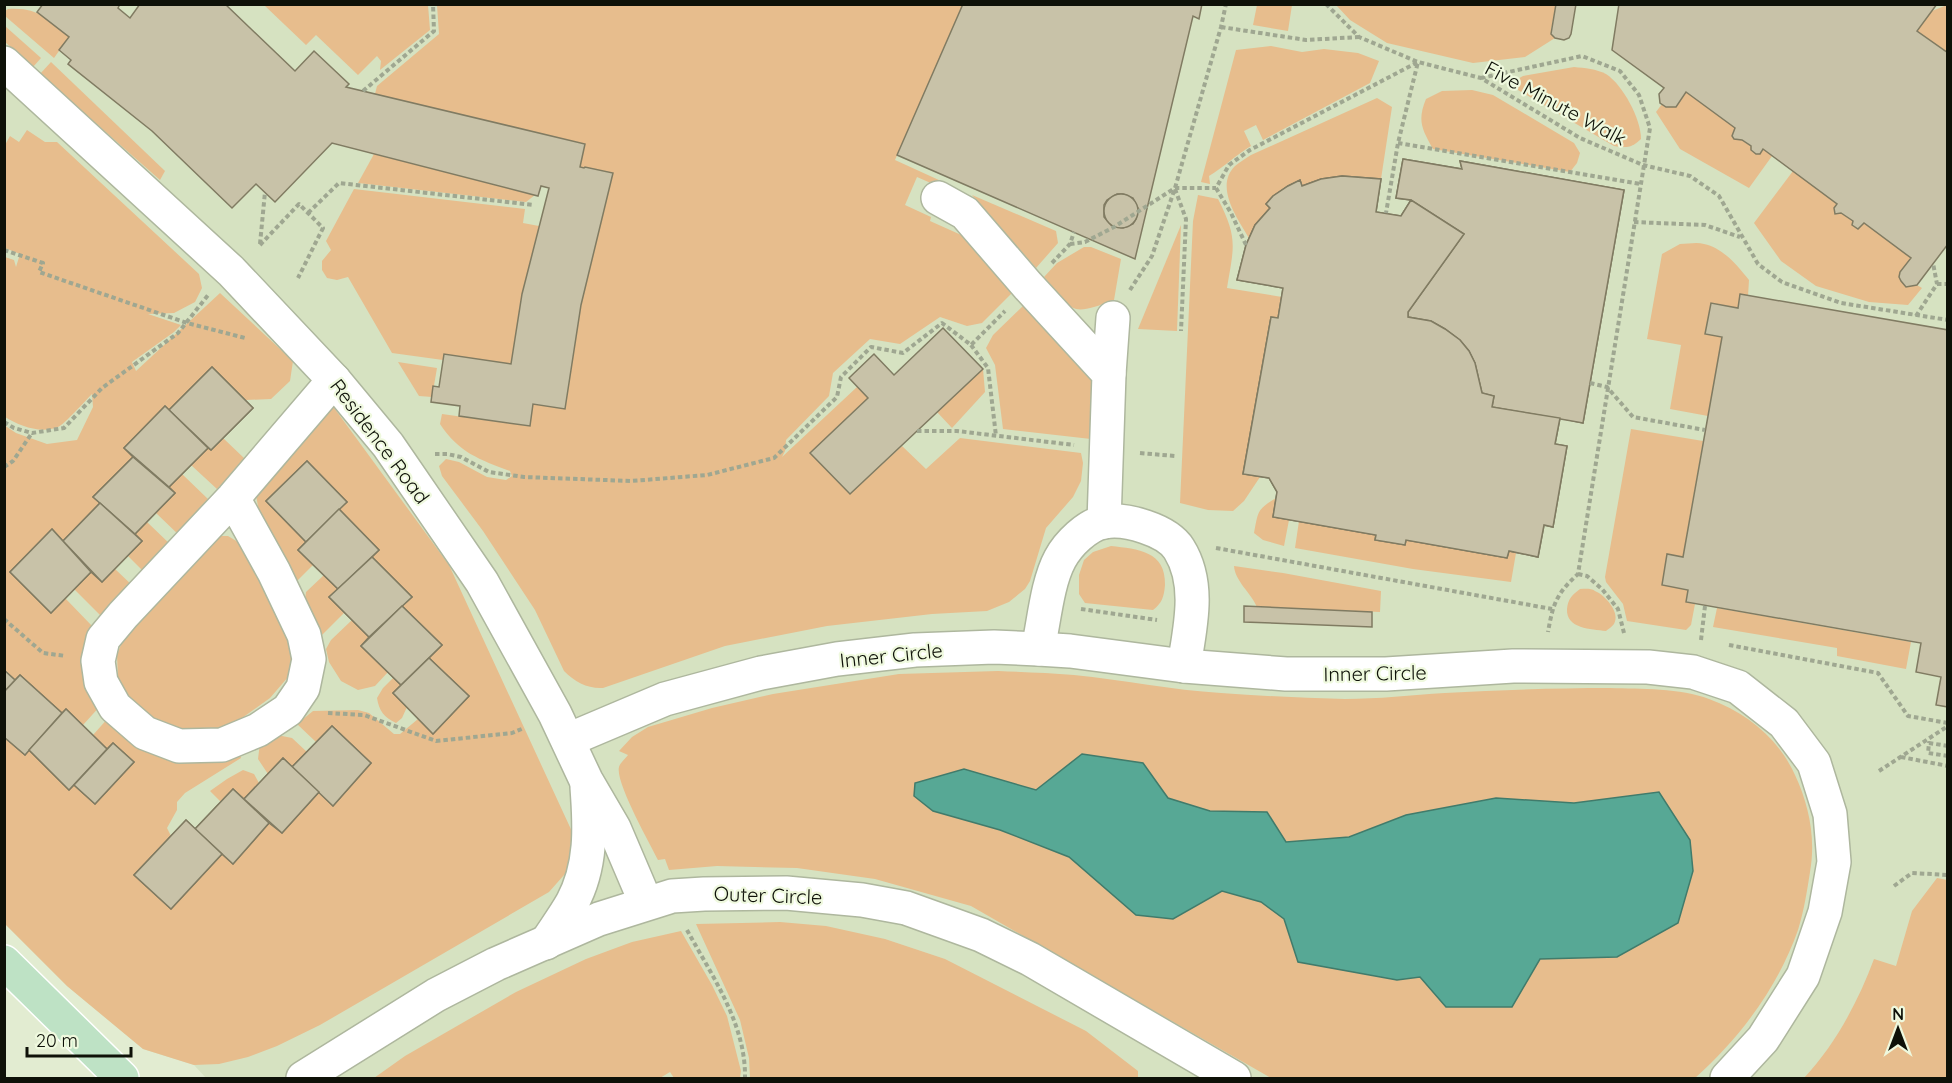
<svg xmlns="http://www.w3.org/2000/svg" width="1952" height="1083" viewBox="0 0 1952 1083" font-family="Quicksand,sans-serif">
	<rect width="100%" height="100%" fill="#e2ecd1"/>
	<path fill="#d6e2c1" d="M4 5H1947V1078H206L194 1065 143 1049 67 986 5 924Z"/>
	<g fill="#e7bd8d" fill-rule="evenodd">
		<path d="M264 5H428L430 30 380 70 381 61 377 56 358 75 316 35 306 45Z"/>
		<path d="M437 5H963L895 160 952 186 949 191 917 177 905 205 931 217 930 221 968 238 1014 291 982 323 967 326 940 317 900 344 870 339 833 373 829 396 786 440 785 451 782 457 857 387 868 398 811 453 850 494 902 446 926 469 960 438 1081 453 1083 463 1081 481 1073 497 1046 528 1030 581 1025 589 1009 602 987 611 932 614 827 626 725 646 603 688C588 689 575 682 564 671L535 610 483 531 442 476 439 466 446 459 459 462 487 477 506 480 512 476 510 471C480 460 458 452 440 424L442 414 529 426 533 404 565 409 581 305 613 173 585 167 584 168 580 167 585 144 375 94 377 86 439 34Z"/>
		<path d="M1257 5H1292L1288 31 1253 25Z"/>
		<path d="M1336 5H1556L1551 30 1555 38 1525 57 1473 63 1387 43 1350 20Z"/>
		<path d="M1947 5V53L1917 31 1932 11Z"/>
		<path d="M8 9C39 7 46 19 69 37L54 58 5 16V11Z"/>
		<path d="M5 26 41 58 33 67 5 42Z"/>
		<path d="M1271 46 1302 52 1324 49 1358 53 1379 61 1370 83 1263 140 1256 125 1244 131 1251 146C1236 155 1224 167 1209 176L1210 184 1201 182 1236 50Z"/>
		<path d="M51 62 165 171 160 180 40 74Z"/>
		<path d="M1574 67C1585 68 1596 69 1606 74 1623 85 1641 119 1641 139 1632 148 1626 148 1614 146L1518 90 1514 85 1516 80 1523 76Z"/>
		<path d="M1472 90 1493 95 1574 143 1580 153 1577 163 1570 172 1433 149C1422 129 1417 121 1426 99L1442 91Z"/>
		<path d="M1686 92 1735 128 1732 136 1734 139 1742 140 1751 146V150L1754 153 1760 154 1763 149 1772 156 1749 188 1680 149 1656 112 1662 104 1666 107H1676Z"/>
		<path d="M1377 98 1392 107 1381 179C1351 175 1331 175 1302 186L1299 180C1286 186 1276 193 1266 204L1270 208 1255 225 1249 238C1238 219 1214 187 1235 166 1240 162 1246 158 1251 155Z"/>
		<path d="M27 130 45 142H57L199 274 202 288 195 302 174 313 148 314 181 325 174 332 132 362 136 371 220 293 293 361 290 381 271 399 246 400 212 367 169 410 165 406 124 447 133 457 94 496 100 503 63 541 52 530 10 572 50 612 65 598 93 627 102 704 83 725 66 709 62 713 20 675 15 680 5 670 4 425 16 433 47 444 77 440 93 407 92 394C85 401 65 424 58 427 40 434 20 426 5 417V257L14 260 16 267 20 254 5 248V145L10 136 19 142Z"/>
		<path d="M374 154 535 195 526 202 358 183Z"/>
		<path d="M1793 171 1837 204 1834 208 1835 214 1841 213 1853 221 1852 225 1858 229 1864 223 1911 258 1900 272 1901 281 1906 287 1917 285 1922 288 1908 305 1869 302 1816 286 1781 261 1754 223Z"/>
		<path d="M354 189 525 209 523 223 539 226 522 294 511 364 444 354 443 360 392 353 348 277 337 280 327 278 322 270V261L331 250 326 241Z"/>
		<path d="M972 195 1056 231 1058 243 1036 268Z"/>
		<path d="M1198 195 1218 199C1238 238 1234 246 1227 288L1282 297 1278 318 1271 317 1243 473 1260 477 1244 501 1233 511 1208 510 1180 503 1193 221Z"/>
		<path d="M1181 225 1177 331 1138 329Z"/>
		<path d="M1680 244C1688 244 1697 242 1704 244 1723 248 1737 265 1749 280L1748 296 1740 294 1738 308 1711 304 1705 334 1722 337 1708 416 1670 409 1681 345 1647 339 1662 254Z"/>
		<path d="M1084 247H1091L1121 259 1114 300C1069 317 1074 312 1044 277L1057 263Z"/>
		<path d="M1025 304 1079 363 1092 381 1091 439 1003 429 995 365 986 348 993 335Z"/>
		<path d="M398 362 437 368 432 397 419 396Z"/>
		<path d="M983 369 985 392 952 428 937 412Z"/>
		<path d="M332 405 449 565 575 838 572 866 549 892 320 1025 277 1046 248 1057 219 1064 194 1065 143 1049 67 986 5 924 4 737 24 755 29 750 69 789 74 785 95 804 134 762 113 743 107 749 93 735 109 717 239 748 241 758 185 793 177 802V810L167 828 171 836 134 875 171 909 222 854 233 864 269 823 319 792 333 805 371 764 332 726 316 742 297 724 313 711 358 710 369 713 394 734H400L418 719 433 733 469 696 429 658 442 645 402 606 372 557 379 550 339 509 267 501 306 542 298 550 313 565 295 583 259 512 256 495Z"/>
		<path d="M1631 429 1703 441 1683 557 1667 554 1662 585 1688 590 1686 602 1695 604 1691 625 1686 630 1627 621 1623 604 1606 582 1605 577Z"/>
		<path d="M223 438 245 459 217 489 191 465 208 448 212 450Z"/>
		<path d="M182 474 209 500 181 537 156 513 175 494 169 487Z"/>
		<path d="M1276 498 1273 517 1289 520 1284 546 1263 540 1254 533C1258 512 1257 509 1276 498Z"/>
		<path d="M1299 521 1376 535 1375 540 1404 545 1406 540 1507 558 1509 551 1516 553 1511 582 1413 569 1295 548Z"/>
		<path d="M147 522 172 546 145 573 128 556 142 541 135 534Z"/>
		<path d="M219 536H228L238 542 283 621 296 662 289 676 270 698 242 718 203 736 174 734 130 705 118 678 117 655 123 639Z"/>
		<path d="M1111 546C1138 549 1166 551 1165 585 1164 597 1162 603 1153 610L1085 603 1079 594V575L1084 560 1093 552Z"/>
		<path d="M1234 566 1283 573 1381 591 1380 612 1257 607C1251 593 1235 581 1234 566Z"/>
		<path d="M115 569 135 588 105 620 74 589 91 572 102 582Z"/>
		<path d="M324 575 338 589 330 597 344 613 318 639 304 608 306 592Z"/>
		<path d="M1580 589C1585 589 1591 588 1595 591 1605 595 1621 613 1614 624 1612 627 1608 629 1606 631 1591 629 1566 629 1567 609 1568 599 1572 595 1580 589Z"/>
		<path d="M1717 608 1911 642 1906 669 1837 656V648L1713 627Z"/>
		<path d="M352 620 369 637 361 646 388 672 375 686 358 690 341 681 329 662 326 649 331 640Z"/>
		<path d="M998 671C1023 672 1049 673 1074 675 1123 680 1172 690 1221 693 1262 696 1303 698 1345 699 1378 699 1412 695 1445 693 1500 690 1554 688 1610 688 1640 689 1681 688 1709 699 1747 713 1778 738 1795 775 1809 805 1816 838 1810 872 1807 891 1804 911 1798 930 1778 987 1740 1038 1695 1078H1271L971 906 875 879 797 868 717 866 669 870 665 859 658 860C650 844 615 782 619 767 620 763 625 759 628 755L619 751 632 737 648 727 712 708 773 694 899 674ZM1143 763 1168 798 1210 811 1267 812 1286 842 1349 837 1406 815 1496 798 1574 803 1659 792 1678 923 1617 957 1540 959 1512 1007 1420 977 1397 980 1298 961 1284 919 1261 902 1222 891 1173 919 1136 915 1069 857 1000 830 933 811 964 769 1036 790Z"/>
		<path d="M393 678 401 685 393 693 407 707 402 718 396 723C384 717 379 711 377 698L383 688Z"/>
		<path d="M277 735 292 738 307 752 292 767 283 758 268 774 258 759 260 743Z"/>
		<path d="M243 770 254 774 259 783 244 799 234 789 221 802 210 791 227 779Z"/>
		<path d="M1937 878 1947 880V1078H1804C1835 1045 1858 1002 1874 959L1896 966 1912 911Z"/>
		<path d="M780 922 826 926 885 939 945 959 1086 1031 1138 1071V1078H750L749 1058 740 1020 696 924Z"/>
		<path d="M681 931 712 985 727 1016 741 1071 740 1078H674L670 1072 660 1078H374L405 1056 516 992 586 959 632 942Z"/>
	</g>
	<path fill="#57a895" stroke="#417b6b" stroke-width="1.5" d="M1082 754 1143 763 1168 798 1210 811 1267 812 1286 842 1349 837 1406 815 1496 798 1574 803 1659 792 1690 840 1693 871 1678 923 1617 957 1540 959 1512 1007H1446L1420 977 1397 980 1298 962 1284 919 1261 902 1222 891 1173 919 1136 915 1069 857 1000 830 933 811 914 796 915 783 964 769 1036 790Z"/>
	<g fill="#c8c2a8" stroke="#807b62" stroke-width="1.5" fill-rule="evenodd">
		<path d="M43 4H120L118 8 130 18 140 4H225L295 71 314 51 349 84 346 87 585 144 580 167 584 168 585 167 613 173 581 305 565 409 533 404 530 426 459 416 460 406 431 402 433 386 439 387 444 354 511 364 522 294 549 188 541 186 538 196 332 143 275 202 256 184 232 208 152 131 68 64 71 60 59 50 69 37 37 12Z"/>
		<path d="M963 4H1202L1199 19 1193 16 1135 259 897 155ZM1117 194H1123L1133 198 1138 208 1136 219 1133 224 1123 228 1111 225 1104 217V205L1107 200Z"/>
		<path d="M1556 4H1576L1571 34 1569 38 1564 40 1555 38 1551 34Z"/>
		<path d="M1619 4H1937L1917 31 1948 53V244L1917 285 1906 287 1901 281 1899 277 1900 272 1911 258 1864 223 1858 229 1852 225 1853 221 1841 213 1835 214 1834 208 1837 204 1763 149 1760 154H1756L1751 150V146L1742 140 1734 139 1732 136 1735 128 1686 92 1676 107H1666L1660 103 1659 94 1664 88 1612 50Z"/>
		<path d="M1403 159 1462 169 1460 161 1624 190 1583 423 1560 418 1555 444 1567 446 1553 527 1544 525 1538 557 1509 551 1507 558 1406 540 1405 545 1375 540 1376 535 1273 517 1277 492 1269 478 1243 474 1271 317 1278 318 1283 288 1237 280 1246 245 1255 225 1270 208 1266 204 1273 196 1288 186 1300 180 1302 186 1321 179 1342 176 1381 179 1376 212 1401 216 1411 200 1396 198Z"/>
		<path d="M1403 159 1462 169 1460 161 1624 190 1583 423 1492 407 1494 396 1482 393 1475 363 1469 351 1460 340 1445 329 1431 321 1408 317V312L1464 234 1411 200 1396 198Z"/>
		<path d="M1342 176 1381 179 1376 212 1401 216 1411 200 1464 234 1408 312V317L1431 321 1445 329 1460 340 1469 351 1475 363 1482 393 1494 396 1492 407 1560 418 1555 444 1567 446 1553 527 1544 525 1538 557 1509 551 1507 558 1406 540 1405 545 1375 540 1376 535 1273 517 1277 492 1269 478 1243 474 1271 317 1278 318 1283 288 1237 280 1246 245 1255 225 1270 208 1266 204 1273 196 1288 186 1300 180 1302 186 1321 179Z"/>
		<circle cx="1121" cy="211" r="17"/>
		<path d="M1740 294 1948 330V707L1936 705 1941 677 1916 672 1921 643 1686 602 1688 590 1662 585 1667 554 1683 557 1708 416 1722 337 1705 334 1711 303 1738 308Z"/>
		<path d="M943 328 983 369 850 494 810 453 868 398 849 378 874 354 894 375Z"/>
		<path d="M212 367 253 408 211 450 208 448 169 487 175 493 135 534 142 541 102 582 91 572 51 613 10 572 52 529 63 541 100 503 93 497 133 457 124 448 165 406 169 410Z"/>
		<path d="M212 367 253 408 211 450 169 410Z"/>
		<path d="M165 406 208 448 169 487 124 448Z"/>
		<path d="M133 457 175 493 135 534 93 497Z"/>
		<path d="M307 461 347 502 339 509 379 550 372 557 412 597 402 606 442 645 429 658 469 696 433 734 393 693 401 685 361 646 369 637 329 597 338 589 298 550 306 542 266 501Z"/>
		<path d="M307 461 347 502 306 542 266 501Z"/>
		<path d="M100 503 142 541 102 582 63 541Z"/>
		<path d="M339 509 379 550 338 589 298 550Z"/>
		<path d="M52 529 91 572 51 613 10 572Z"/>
		<path d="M372 557 412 597 369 637 329 597Z"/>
		<path d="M402 606 442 645 401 685 361 646Z"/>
		<path d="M1244 606 1372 612V627L1244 622Z"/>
		<path d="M429 658 469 696 433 734 393 693Z"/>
		<path d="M4 670 15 680 20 675 62 713 66 709 107 749 113 743 134 762 95 804 74 785 69 790 29 750 25 755 4 737Z"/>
		<path d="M4 670 15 680 4 692Z"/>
		<path d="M20 675 62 713 25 755 4 737V692Z"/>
		<path d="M66 709 107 749 69 790 29 750Z"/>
		<path d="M332 726 371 763 333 806 319 792 282 833 269 823 233 864 222 854 171 909 134 875 186 820 195 829 233 789 244 799 283 758 292 767Z"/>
		<path d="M332 726 371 763 333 806 292 767Z"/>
		<path d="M113 743 134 762 95 804 74 785Z"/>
		<path d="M283 758 319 792 282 833 244 799Z"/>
		<path d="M233 789 269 823 233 864 195 829Z"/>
		<path d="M186 820 222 854 171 909 134 875Z"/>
	</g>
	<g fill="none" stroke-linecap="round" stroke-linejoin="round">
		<defs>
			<g id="minor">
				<path d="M4 63 231 271 334 380 388 445 482 582 555 714 586 780 614 828 646 903"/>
				<path d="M938 198 965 213 1028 286 1109 374 1104 522"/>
				<path d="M1109 374 1113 318"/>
				<path d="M233 498 274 572 304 635 309 659 303 688 288 710 258 730 222 745 179 746 145 733 115 707 101 682 98 661 103 639 123 615 233 498 334 380"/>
				<path d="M1038 649C1044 622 1047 583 1060 559 1068 544 1087 525 1104 522 1126 518 1167 530 1179 549 1201 584 1190 628 1184 666"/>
				<path d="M568 740 665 699 761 673 837 659 915 650 994 647 1038 649 1070 651 1184 666 1286 674H1386L1513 666 1648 667 1693 672 1738 687 1784 723 1814 763 1830 814 1834 862 1825 912 1803 976 1763 1039 1727 1078"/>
				<path d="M546 943C555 929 564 917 572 903 592 866 590 827 587 787"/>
				<path d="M303 1078 436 995 496 964 599 919 672 896 704 894 786 893 862 900 906 908 981 935 1030 959 1234 1078"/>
			</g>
			<path id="major" d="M4 962 122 1078"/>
		</defs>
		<use href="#minor" stroke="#aeb79e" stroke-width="36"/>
		<use href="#major" stroke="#fff" stroke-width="36"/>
		<g stroke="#9fa791" stroke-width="4" stroke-dasharray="4.5 3" stroke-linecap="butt">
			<path d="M1326 4 1359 37 1418 62 1481 78 1580 138 1643 165 1690 176 1719 196 1758 264 1782 282 1841 303 1948 320"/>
			<path d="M1221 27 1306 40 1359 37"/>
			<path d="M1481 78 1582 56 1620 71 1639 95 1650 128 1578 574C1556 594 1553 604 1548 632"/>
			<path d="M363 91 434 31 433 4"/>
			<path d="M1398 143 1640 184"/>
			<path d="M1216 188 1231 213 1246 245"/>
			<path d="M1175 189 1186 219 1181 331"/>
			<path d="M308 213 339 183 534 205"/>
			<path d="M1634 222 1705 225 1740 237"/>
			<path d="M260 244 265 192"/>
			<path d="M1070 244 1085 242 1114 227 1175 188H1216L1229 165 1250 150 1418 62 1398 143 1386 213"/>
			<path d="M260 245 299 204 323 228 298 278"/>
			<path d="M4 250 43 263 39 272 187 323 245 338"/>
			<path d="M1052 263 1070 244 1074 232"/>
			<path d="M1937 284H1948"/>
			<path d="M1130 290 1152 256 1175 188 1221 27 1226 4"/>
			<path d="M1916 316 1937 284 1933 263"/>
			<path d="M971 345 988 368 996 436"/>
			<path d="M1590 383 1607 387 1633 417 1705 430"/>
			<path d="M4 422 14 428 32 433 64 428 102 388 178 333 209 294"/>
			<path d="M917 431H957L1074 445"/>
			<path d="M1140 453 1175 456"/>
			<path d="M435 454H447L461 457 489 472 524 477 631 481 707 475 774 458 837 397 841 377 871 347 903 353 942 323 971 345 1005 311"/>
			<path d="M4 467 13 461 32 433"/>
			<path d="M1216 548 1552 609"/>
			<path d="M1578 574 1587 576 1602 589 1618 609 1624 633"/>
			<path d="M1081 609 1157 620"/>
			<path d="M4 619 43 653 66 656"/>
			<path d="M1701 640 1705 606"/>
			<path d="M1729 645 1878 673 1908 716 1948 723"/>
			<path d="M328 713 364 715 436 741 512 733 524 728"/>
			<path d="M1948 746 1929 743 1928 753 1948 756"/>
			<path d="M1901 757 1948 766"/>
			<path d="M1879 771 1948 726"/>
			<path d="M1894 886 1912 873 1948 875"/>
			<path d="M687 930C712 976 746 1024 745 1078"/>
		</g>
		<use href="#minor" stroke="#fff" stroke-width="33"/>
		<use href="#major" stroke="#bee2c5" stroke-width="33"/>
	</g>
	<g text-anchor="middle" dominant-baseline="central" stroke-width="4.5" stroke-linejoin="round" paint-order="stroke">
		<g font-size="20" fill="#0e1108" stroke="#eff9de">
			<text transform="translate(1556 103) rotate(28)">Five Minute Walk</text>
			<text transform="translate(380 441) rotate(53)">Residence Road</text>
			<text transform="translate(891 655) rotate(-6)">Inner Circle</text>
			<text transform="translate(1375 673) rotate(-1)">Inner Circle</text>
			<text transform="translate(768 895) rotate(2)">Outer Circle</text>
		</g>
	</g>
	<rect width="1952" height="1083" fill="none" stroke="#0e1108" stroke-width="12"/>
	<g transform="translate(1898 1029)" stroke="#eff9de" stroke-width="4.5" paint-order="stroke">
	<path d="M0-4.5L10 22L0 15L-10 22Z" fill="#0e1108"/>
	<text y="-9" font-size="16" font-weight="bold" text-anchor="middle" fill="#0e1108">N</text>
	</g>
	<path d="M27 1047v9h104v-9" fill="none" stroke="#0e1108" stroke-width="3"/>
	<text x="36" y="1047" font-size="18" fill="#0e1108" stroke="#eff9de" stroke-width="4.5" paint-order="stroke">20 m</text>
</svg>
